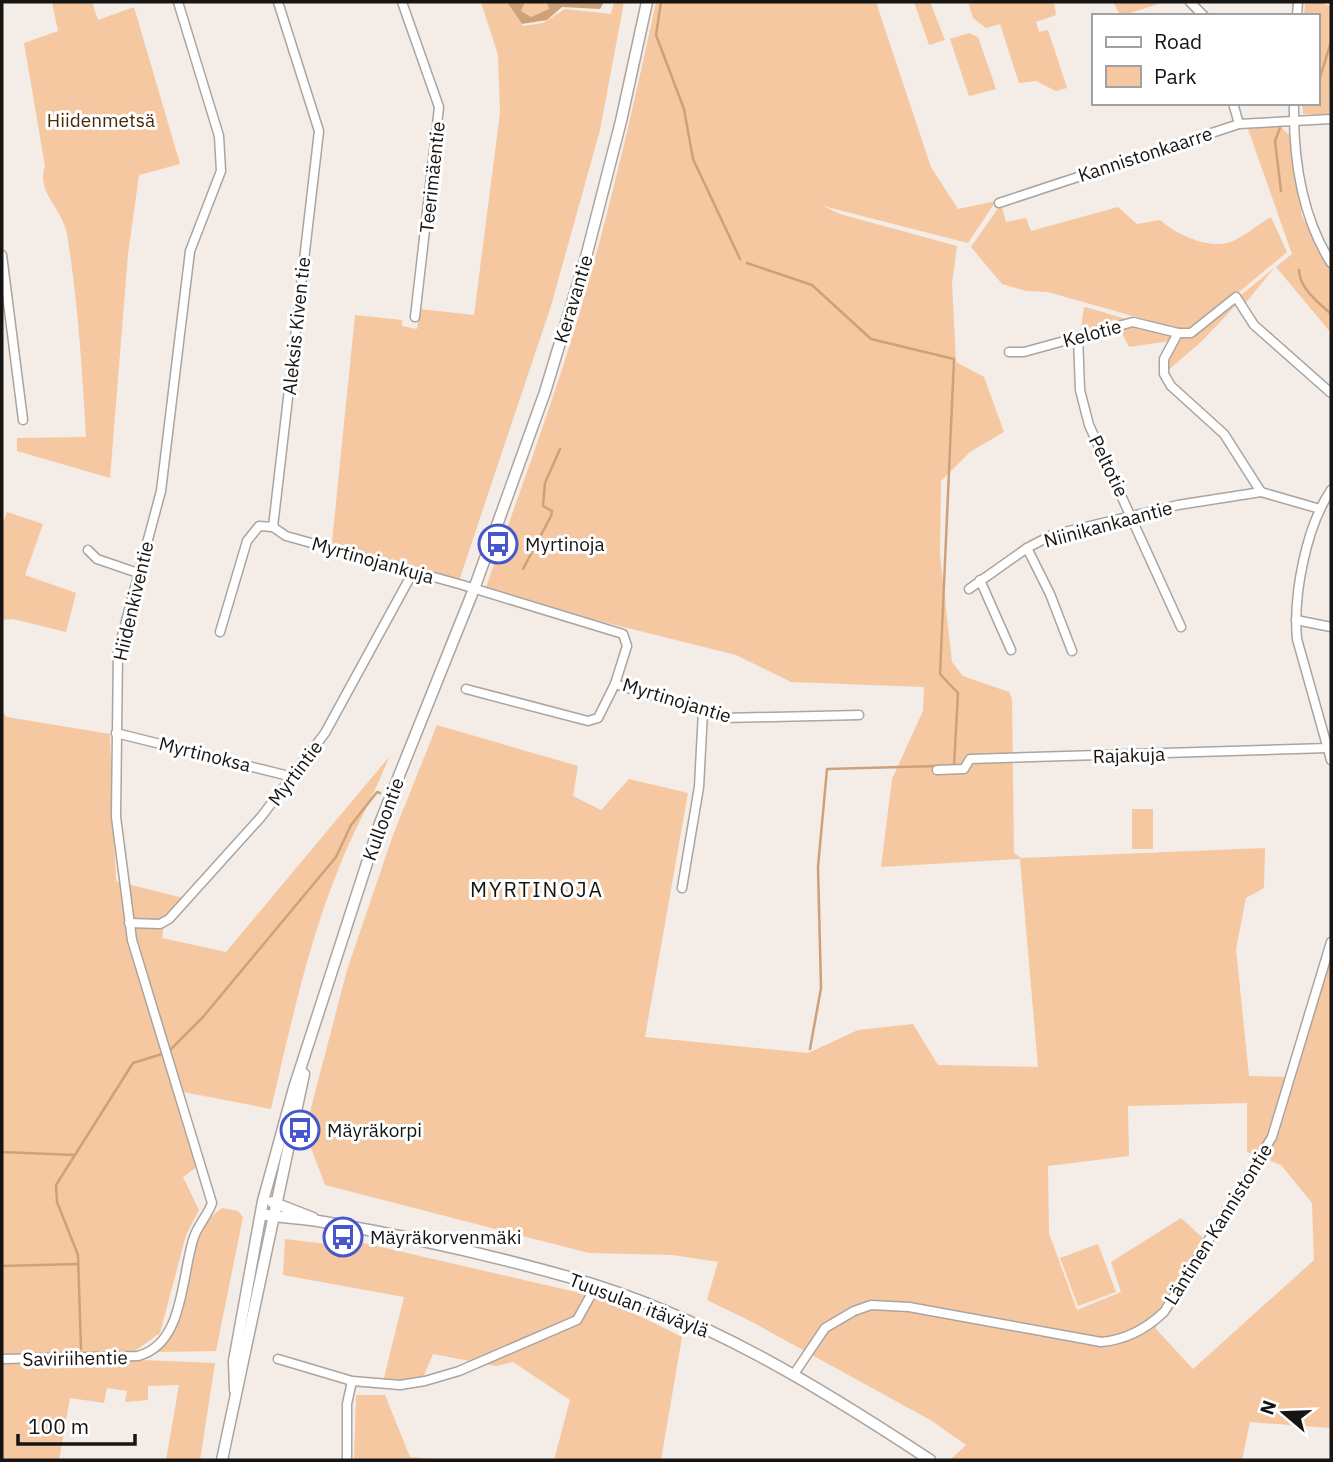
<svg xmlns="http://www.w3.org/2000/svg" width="1333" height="1462" viewBox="0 0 1333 1462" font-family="'IBM Plex Sans',sans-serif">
	<rect width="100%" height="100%" fill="#f4ece6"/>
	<g fill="#f5c8a1" fill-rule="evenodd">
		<path d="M52 2H92L98 20 134 7 180 164 139 175 128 254 110 478 17 451V438L86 437C82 369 78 301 67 234 62 208 36 193 45 166L24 43 58 31Z"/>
		<path d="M481 2 508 3 523 26 543 23 565 9 611 14 614 2H624L600 130 551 306 459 581 332 542 355 315 402 320V326L417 329 420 309 474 315 500 113 498 55Z"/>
		<path d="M525 2H547L550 9 531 17 521 11Z"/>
		<path d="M656 2H876L931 167 958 209 996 201 968 243 823 206 840 214 957 246 952 284 956 362 984 377 1004 432 970 452 941 481 940 555 952 662 963 676 1009 692 1012 699 1014 853 1021 858 1265 848 1264 888 1246 898 1236 949 1249 1076 1295 1077 1331 954V1428L1250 1422 1242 1460H950L966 1445 932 1421 752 1322 707 1300 718 1262 673 1255 589 1253 325 1185 306 1135 310 1112 347 970 393 835 437 725 578 766 573 796 601 810 629 779 688 793 645 1037 808 1053 858 1030 913 1024 938 1065 1038 1067 1020 859 881 867 892 779 923 711 924 687 791 682 736 655 491 594 486 587C522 486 560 384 589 280 615 188 636 95 656 2ZM1247 1103V1152L1281 1165 1312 1203 1314 1260 1193 1369 1156 1329 1160 1307 1203 1238 1181 1218 1111 1262 1121 1292 1077 1310 1049 1233 1048 1166 1129 1156 1128 1106Z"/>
		<path d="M914 2H930L945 40 929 45Z"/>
		<path d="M968 2H1054L1056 15 1036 22 1039 32 1048 30 1067 88 1056 91 1036 81 1019 83 1000 24 986 28 973 18Z"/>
		<path d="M1113 2H1164L1121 16Z"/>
		<path d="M1305 2H1320L1331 7 1329 115 1303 114 1302 103H1317V16H1304Z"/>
		<path d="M969 33 978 37 996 89 969 96 950 39Z"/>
		<path d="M1279 125 1289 135 1302 216 1331 271V333L1276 267 1292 254 1248 129Z"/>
		<path d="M1001 204 1006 222 1026 218 1031 231 1118 207 1137 224 1160 220C1176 234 1205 248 1227 243 1242 239 1258 224 1271 217L1287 252 1202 323 1188 328H1175L1048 292 1026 291 1002 284 971 247Z"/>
		<path d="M1274 268 1244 305 1240 301 1201 342 1165 373 1170 341 1129 347 1115 319 1080 335 1084 307C1118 315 1170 337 1202 327Z"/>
		<path d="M7 512 43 524 25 575 76 593 66 632 13 619 2 620V526Z"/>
		<path d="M2 712 7 717 110 734 116 881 183 898 165 917 162 938 226 952 389 757C374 796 353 831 338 870 307 947 290 1028 271 1109L178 1091 198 1166 183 1177 199 1210 186 1235 160 1333 135 1351 2 1354Z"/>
		<rect x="1132" y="809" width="21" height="40"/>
		<path d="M222 1208 238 1211 243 1217 216 1351 158 1352C198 1313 175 1240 222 1208Z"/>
		<path d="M285 1239 343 1246 351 1240 606 1299 682 1337 661 1460H554L570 1400 513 1362 496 1366 433 1354 422 1380 383 1382 404 1297 283 1275Z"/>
		<path d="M1098 1244 1116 1292 1078 1306 1060 1258Z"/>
		<path d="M143 1360 215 1363 200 1460H166L179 1385 148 1386V1400L125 1402 127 1391 107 1388 104 1403 70 1398 59 1460H2V1363Z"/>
		<path d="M356 1395H385L410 1457 448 1460 354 1459Z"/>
	</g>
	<path fill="#cfa179" d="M500 2H525L521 11 531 17 549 9 547 2H604L600 9 562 7 547 20 522 24 507 2Z"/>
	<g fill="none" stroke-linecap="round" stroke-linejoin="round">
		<g stroke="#cfa179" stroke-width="2.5">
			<path d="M661 2 656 35 684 109 693 159 740 259"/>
			<path d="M1317 87 1331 42"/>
			<path d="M1280 128 1275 141 1281 191"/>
			<path d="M747 263 812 285 871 339 954 359 940 674 958 693 954 766"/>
			<path d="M1299 270C1299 288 1319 303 1331 314"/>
			<path d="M523 569 551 516 552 511 543 506 545 483 560 449"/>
			<path d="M810 1049 821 988 818 867 827 769 937 766"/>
			<path d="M170 1050 203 1017 336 857 351 825 377 792 380 793"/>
			<path d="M2 1152 75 1155"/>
			<path d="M2 1266 78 1264"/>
			<path d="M81 1349 78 1255 57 1202 56 1185 133 1063 162 1054"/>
		</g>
		<defs>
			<g id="minor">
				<path d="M402 2 439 107 415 317"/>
				<path d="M1190 2 1204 16"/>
				<path d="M1297 16 1298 2"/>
				<path d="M1233 103 1239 124"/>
				<path d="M1294 103C1293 159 1301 215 1331 263"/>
				<path d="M999 203 1239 124 1331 119"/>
				<path d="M2 255 23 420"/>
				<path d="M1178 333 1164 359V374L1171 386 1224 434 1261 492 1320 509"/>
				<path d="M1078 336 1080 390 1089 425 1181 627"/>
				<path d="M1009 352H1024L1133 322 1178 333H1191L1236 297 1254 325 1331 393"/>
				<path d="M1331 490C1306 527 1293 595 1297 639L1331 760"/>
				<path d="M273 527 286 536 459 584 623 634 627 646 615 684 724 718 859 715"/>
				<path d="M273 527 319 131 278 2"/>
				<path d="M1027 548 1050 594 1072 651"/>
				<path d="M88 550 97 559 138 573"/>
				<path d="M980 580 1011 650"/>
				<path d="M969 589 1027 548 1052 535 1178 505 1261 492"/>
				<path d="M1296 620 1331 627"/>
				<path d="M220 632 247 541 259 526 273 527"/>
				<path d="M466 689 588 721 598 718 615 684"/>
				<path d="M116 733 293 777"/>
				<path d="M937 770 964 769 970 759 1328 748"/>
				<path d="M682 888 699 787 703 711"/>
				<path d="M129 923 160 924 169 919 261 817 325 733 413 572"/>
				<path d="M2 1359 138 1356C185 1344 181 1274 194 1237 198 1225 208 1215 212 1203L132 940 116 817 118 651 161 491 190 251 221 171 219 136 178 2"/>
				<path d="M278 1359 352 1381 400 1385 425 1381 459 1371 577 1320 596 1286"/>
				<path d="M794 1374 825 1328 854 1311 871 1305 909 1307 1101 1342C1126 1340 1146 1329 1164 1312L1272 1137 1331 942"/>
				<path d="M347 1460V1404L352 1381"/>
			</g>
			<g id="major">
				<path d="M272 1202 313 1218"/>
				<path d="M261 1214C282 1218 303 1218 324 1222 407 1236 491 1255 572 1278 702 1315 818 1386 930 1460"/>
				<path d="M235 1390 234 1361 263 1201 294 1088 380 823 474 589 545 392 586 257 621 121 647 2"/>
				<path d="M222 1460 304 1074"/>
			</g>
		</defs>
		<use href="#minor" stroke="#aba49f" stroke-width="11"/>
		<use href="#major" stroke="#aba49f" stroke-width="13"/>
		<use href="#minor" stroke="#fff" stroke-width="8"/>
		<use href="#major" stroke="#fff" stroke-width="10"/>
	</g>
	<defs>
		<symbol id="bus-ring" viewBox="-11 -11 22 22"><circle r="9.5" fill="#fff" stroke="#4657cb" stroke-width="1.5"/><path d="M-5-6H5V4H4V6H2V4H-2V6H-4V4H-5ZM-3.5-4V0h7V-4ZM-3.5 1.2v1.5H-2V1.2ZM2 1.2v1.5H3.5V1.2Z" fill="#4657cb"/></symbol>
	</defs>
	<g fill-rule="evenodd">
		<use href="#bus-ring" x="476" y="522" width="44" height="44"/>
		<use href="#bus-ring" x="278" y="1108" width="44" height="44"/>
		<use href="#bus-ring" x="321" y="1215" width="44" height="44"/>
	</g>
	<g text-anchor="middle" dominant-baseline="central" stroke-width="6" stroke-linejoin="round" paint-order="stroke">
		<g font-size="19" fill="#492a09" stroke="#fff">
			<text x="101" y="120">Hiidenmetsä</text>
		</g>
		<g font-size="19" fill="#171513" stroke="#fff">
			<text transform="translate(1145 154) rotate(-18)">Kannistonkaarre</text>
			<text transform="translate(432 177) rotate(-84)">Teerimäentie</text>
			<text transform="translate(573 299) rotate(-73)">Keravantie</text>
			<text transform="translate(296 326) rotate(-84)">Aleksis Kiven tie</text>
			<text transform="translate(1092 333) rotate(-15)">Kelotie</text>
			<text transform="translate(1109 466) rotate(64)">Peltotie</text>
			<text transform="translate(1108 524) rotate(-15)">Niinikankaantie</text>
			<text transform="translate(373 560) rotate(16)">Myrtinojankuja</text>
			<text transform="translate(133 601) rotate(-77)">Hiidenkiventie</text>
			<text transform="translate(677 700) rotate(17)">Myrtinojantie</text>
			<text transform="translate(205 754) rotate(14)">Myrtinoksa</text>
			<text transform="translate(1129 755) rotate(-2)">Rajakuja</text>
			<text transform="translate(295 773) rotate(-53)">Myrtintie</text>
			<text transform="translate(383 819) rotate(-70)">Kulloontie</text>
			<text transform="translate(1218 1224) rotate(-58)">Läntinen Kannistontie</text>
			<text transform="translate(639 1305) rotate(21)">Tuusulan itäväylä</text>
			<text transform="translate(75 1358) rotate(-1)">Saviriihentie</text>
		</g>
		<g font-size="19" fill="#171513" stroke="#fff" text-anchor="start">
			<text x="525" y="544">Myrtinoja</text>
			<text x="327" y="1130">Mäyräkorpi</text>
			<text x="370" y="1237">Mäyräkorvenmäki</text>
		</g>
		<g font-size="21" letter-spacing="2" fill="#171513" stroke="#fff">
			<text x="537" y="889">MYRTINOJA</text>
		</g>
	</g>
	<rect width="1333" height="1462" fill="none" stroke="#171513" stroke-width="7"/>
	<rect x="1092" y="14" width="228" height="91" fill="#ffffff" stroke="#a2a1a1" stroke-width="2"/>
	<rect x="1106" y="37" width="35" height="10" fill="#ffffff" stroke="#a2a1a1" stroke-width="2"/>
	<text x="1154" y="49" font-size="21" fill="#171513">Road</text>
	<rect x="1106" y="66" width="35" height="21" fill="#f5c8a1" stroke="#a2a1a1" stroke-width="2"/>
	<text x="1154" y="84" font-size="21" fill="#171513">Park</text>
	<g transform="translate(1284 1413) rotate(289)" stroke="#ffffff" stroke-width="5" paint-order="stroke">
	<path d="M0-5L12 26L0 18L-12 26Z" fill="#171513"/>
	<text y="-10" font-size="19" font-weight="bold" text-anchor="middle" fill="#171513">N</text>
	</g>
	<path d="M18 1434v10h117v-10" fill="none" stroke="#171513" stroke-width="3.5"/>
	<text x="28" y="1434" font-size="21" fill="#171513" stroke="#ffffff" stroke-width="5" paint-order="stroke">100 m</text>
</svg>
